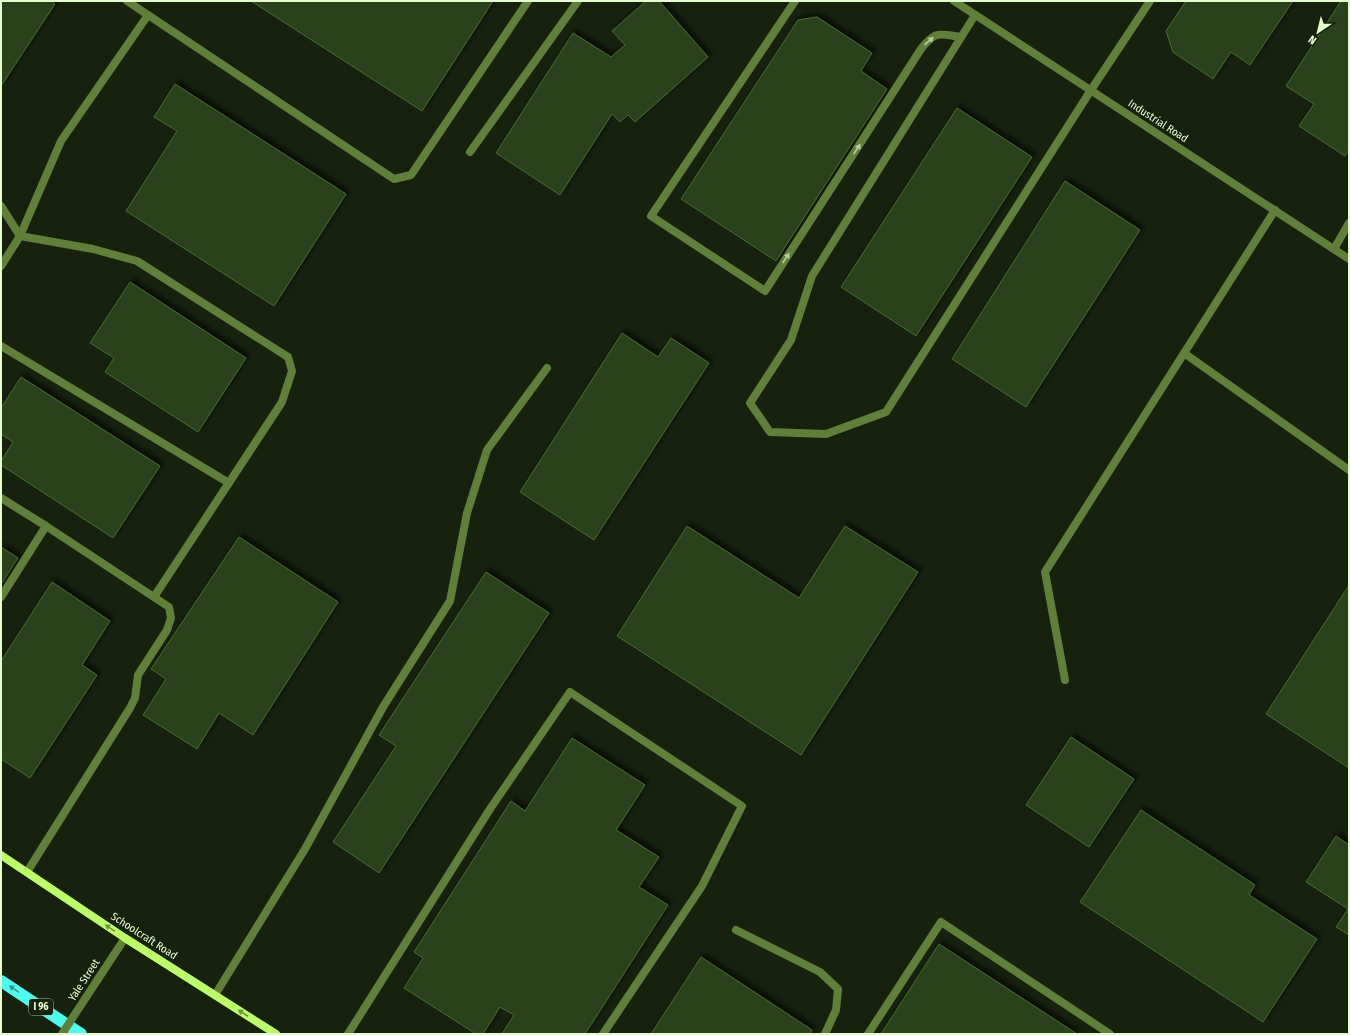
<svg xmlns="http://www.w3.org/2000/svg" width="1350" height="1035" viewBox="0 0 1350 1035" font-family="'Fira Sans Condensed',sans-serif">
	<defs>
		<filter id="shadow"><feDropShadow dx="3.5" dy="-3.5" stdDeviation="2" flood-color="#0009"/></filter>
	</defs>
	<rect width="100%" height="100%" fill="#16210e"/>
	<g fill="#29421a" stroke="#466d2c" filter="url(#shadow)">
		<path d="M1 1H51L55 4 1 86Z"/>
		<path d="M251 1H493L422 111Z"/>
		<path d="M646 1H659L708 57 635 122 628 115 620 122 612 114 560 195 496 153 573 33 611 57 625 45 612 31Z"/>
		<path d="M1186 1H1293L1250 65 1231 52 1213 79 1173 52 1166 31Z"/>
		<path d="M1341 1H1349V150L1345 156 1299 126 1314 104 1286 86Z"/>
		<path d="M817 17 872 53 861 71 887 89 776 261 681 199 798 20Z"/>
		<path d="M175 84 346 194 274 306 126 211 177 131 154 117Z"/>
		<path d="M957 108 1032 157 916 336 841 287Z"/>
		<path d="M1065 181 1140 230 1026 407 952 359Z"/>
		<path d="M130 282 246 358 198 432 105 372 114 358 90 343Z"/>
		<path d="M622 333 658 357 671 338 709 363 594 540 520 492Z"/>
		<path d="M21 377 160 466 113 538 1 465V461L13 442 1 434V408Z"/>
		<path d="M687 526 799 598 845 526 918 572 801 755 617 636Z"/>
		<path d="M239 537 338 602 253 735 219 713 197 749 143 715 166 679 151 669Z"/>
		<path d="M1 547 18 558 1 584Z"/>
		<path d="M486 572 549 613 379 873 333 842 396 746 379 735Z"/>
		<path d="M52 582 110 621 82 665 97 675 30 778 1 759V661Z"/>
		<path d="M1349 585V768L1266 714Z"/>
		<path d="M1071 737 1134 779 1089 847 1026 805Z"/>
		<path d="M572 738 645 785 616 830 659 857 639 887 668 905 585 1034H502L514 1015 500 1007 483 1034H476L404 988 423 958 414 952 511 801 525 811Z"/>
		<path d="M1141 810 1255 885 1249 895 1317 939 1263 1022 1080 902Z"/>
		<path d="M1336 836 1349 845V935L1336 927 1348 909 1306 882Z"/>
		<path d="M939 944 1077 1034H881Z"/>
		<path d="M701 957 812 1030 810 1034H651Z"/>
	</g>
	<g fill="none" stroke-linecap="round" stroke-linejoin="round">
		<g stroke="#607f39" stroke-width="8">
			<path d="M127 1 394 179 411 175 528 1"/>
			<path d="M795 1 651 216 765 291 921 49C936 30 939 34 961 37"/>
			<path d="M975 15 812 276 791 340 750 403 770 432 826 434 886 412 1091 90 1150 1"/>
			<path d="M470 152 578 1"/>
			<path d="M1 206 20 236 93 249 137 261 288 357 292 371 282 402 154 597"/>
			<path d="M20 236 61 141 148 15"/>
			<path d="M1334 249 1349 223"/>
			<path d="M1 346 229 483"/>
			<path d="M1184 353 1349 470"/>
			<path d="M1 498 46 526 169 607 171 618 167 630 138 675 135 698 130 708 27 872"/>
			<path d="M1 597 46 526"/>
			<path d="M1065 680 1045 572 1275 210"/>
			<path d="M736 930 820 972 838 989 836 1010 825 1034"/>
			<path d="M215 995 305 849 383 707 450 601 467 513 487 450 547 368"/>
			<path d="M348 1034 490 809 570 692 742 806 702 886 603 1034"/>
			<path d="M868 1034 941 922 1110 1034"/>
		</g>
		<g stroke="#607f39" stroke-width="8">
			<path d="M954 1 1349 259"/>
			<path d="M1 266 20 236"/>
			<path d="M98 979 125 938"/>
		</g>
		<path stroke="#bcfc67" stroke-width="8" d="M1 855 125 938 276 1034"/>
		<path stroke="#4cfcef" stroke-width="12" d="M1 981 81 1034"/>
		<path stroke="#607f39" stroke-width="8" d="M62 1034 98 979"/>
	</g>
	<defs><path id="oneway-solid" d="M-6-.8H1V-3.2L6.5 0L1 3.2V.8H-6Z"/></defs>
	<g fill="#b6d29a">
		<use href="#oneway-solid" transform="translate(929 41) rotate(-41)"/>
		<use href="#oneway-solid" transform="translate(857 149) rotate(-57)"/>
		<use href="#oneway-solid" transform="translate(786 258) rotate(-57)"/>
	</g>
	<g fill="#71993f">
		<use href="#oneway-solid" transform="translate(110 928) rotate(-146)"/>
		<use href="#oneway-solid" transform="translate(243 1013) rotate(-147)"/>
	</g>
	<use fill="#34998a" href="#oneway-solid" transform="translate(14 989) rotate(-146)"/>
	<g text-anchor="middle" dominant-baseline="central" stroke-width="3.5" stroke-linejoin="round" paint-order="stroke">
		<rect fill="#16210e" stroke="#a7bc94" stroke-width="1" x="29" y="999" width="24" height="16" rx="3"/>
		<g font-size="10" font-weight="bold" fill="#e5fece">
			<text x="41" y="1007">I 96</text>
		</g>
		<g font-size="11" fill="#e5fece" stroke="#16210e">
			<text transform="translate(1158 121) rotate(33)">Industrial Road</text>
			<text transform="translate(144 936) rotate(33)">Schoolcraft Road</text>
			<text transform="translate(84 980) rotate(-57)">Yale Street</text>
		</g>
	</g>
	<rect width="1350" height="1035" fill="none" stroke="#e5fece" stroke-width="4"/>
	<g transform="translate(1318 32) rotate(215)" stroke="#16210e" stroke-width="3" paint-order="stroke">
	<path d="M0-3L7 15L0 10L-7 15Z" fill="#e5fece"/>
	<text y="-6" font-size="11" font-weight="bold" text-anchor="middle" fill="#e5fece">N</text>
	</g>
</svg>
